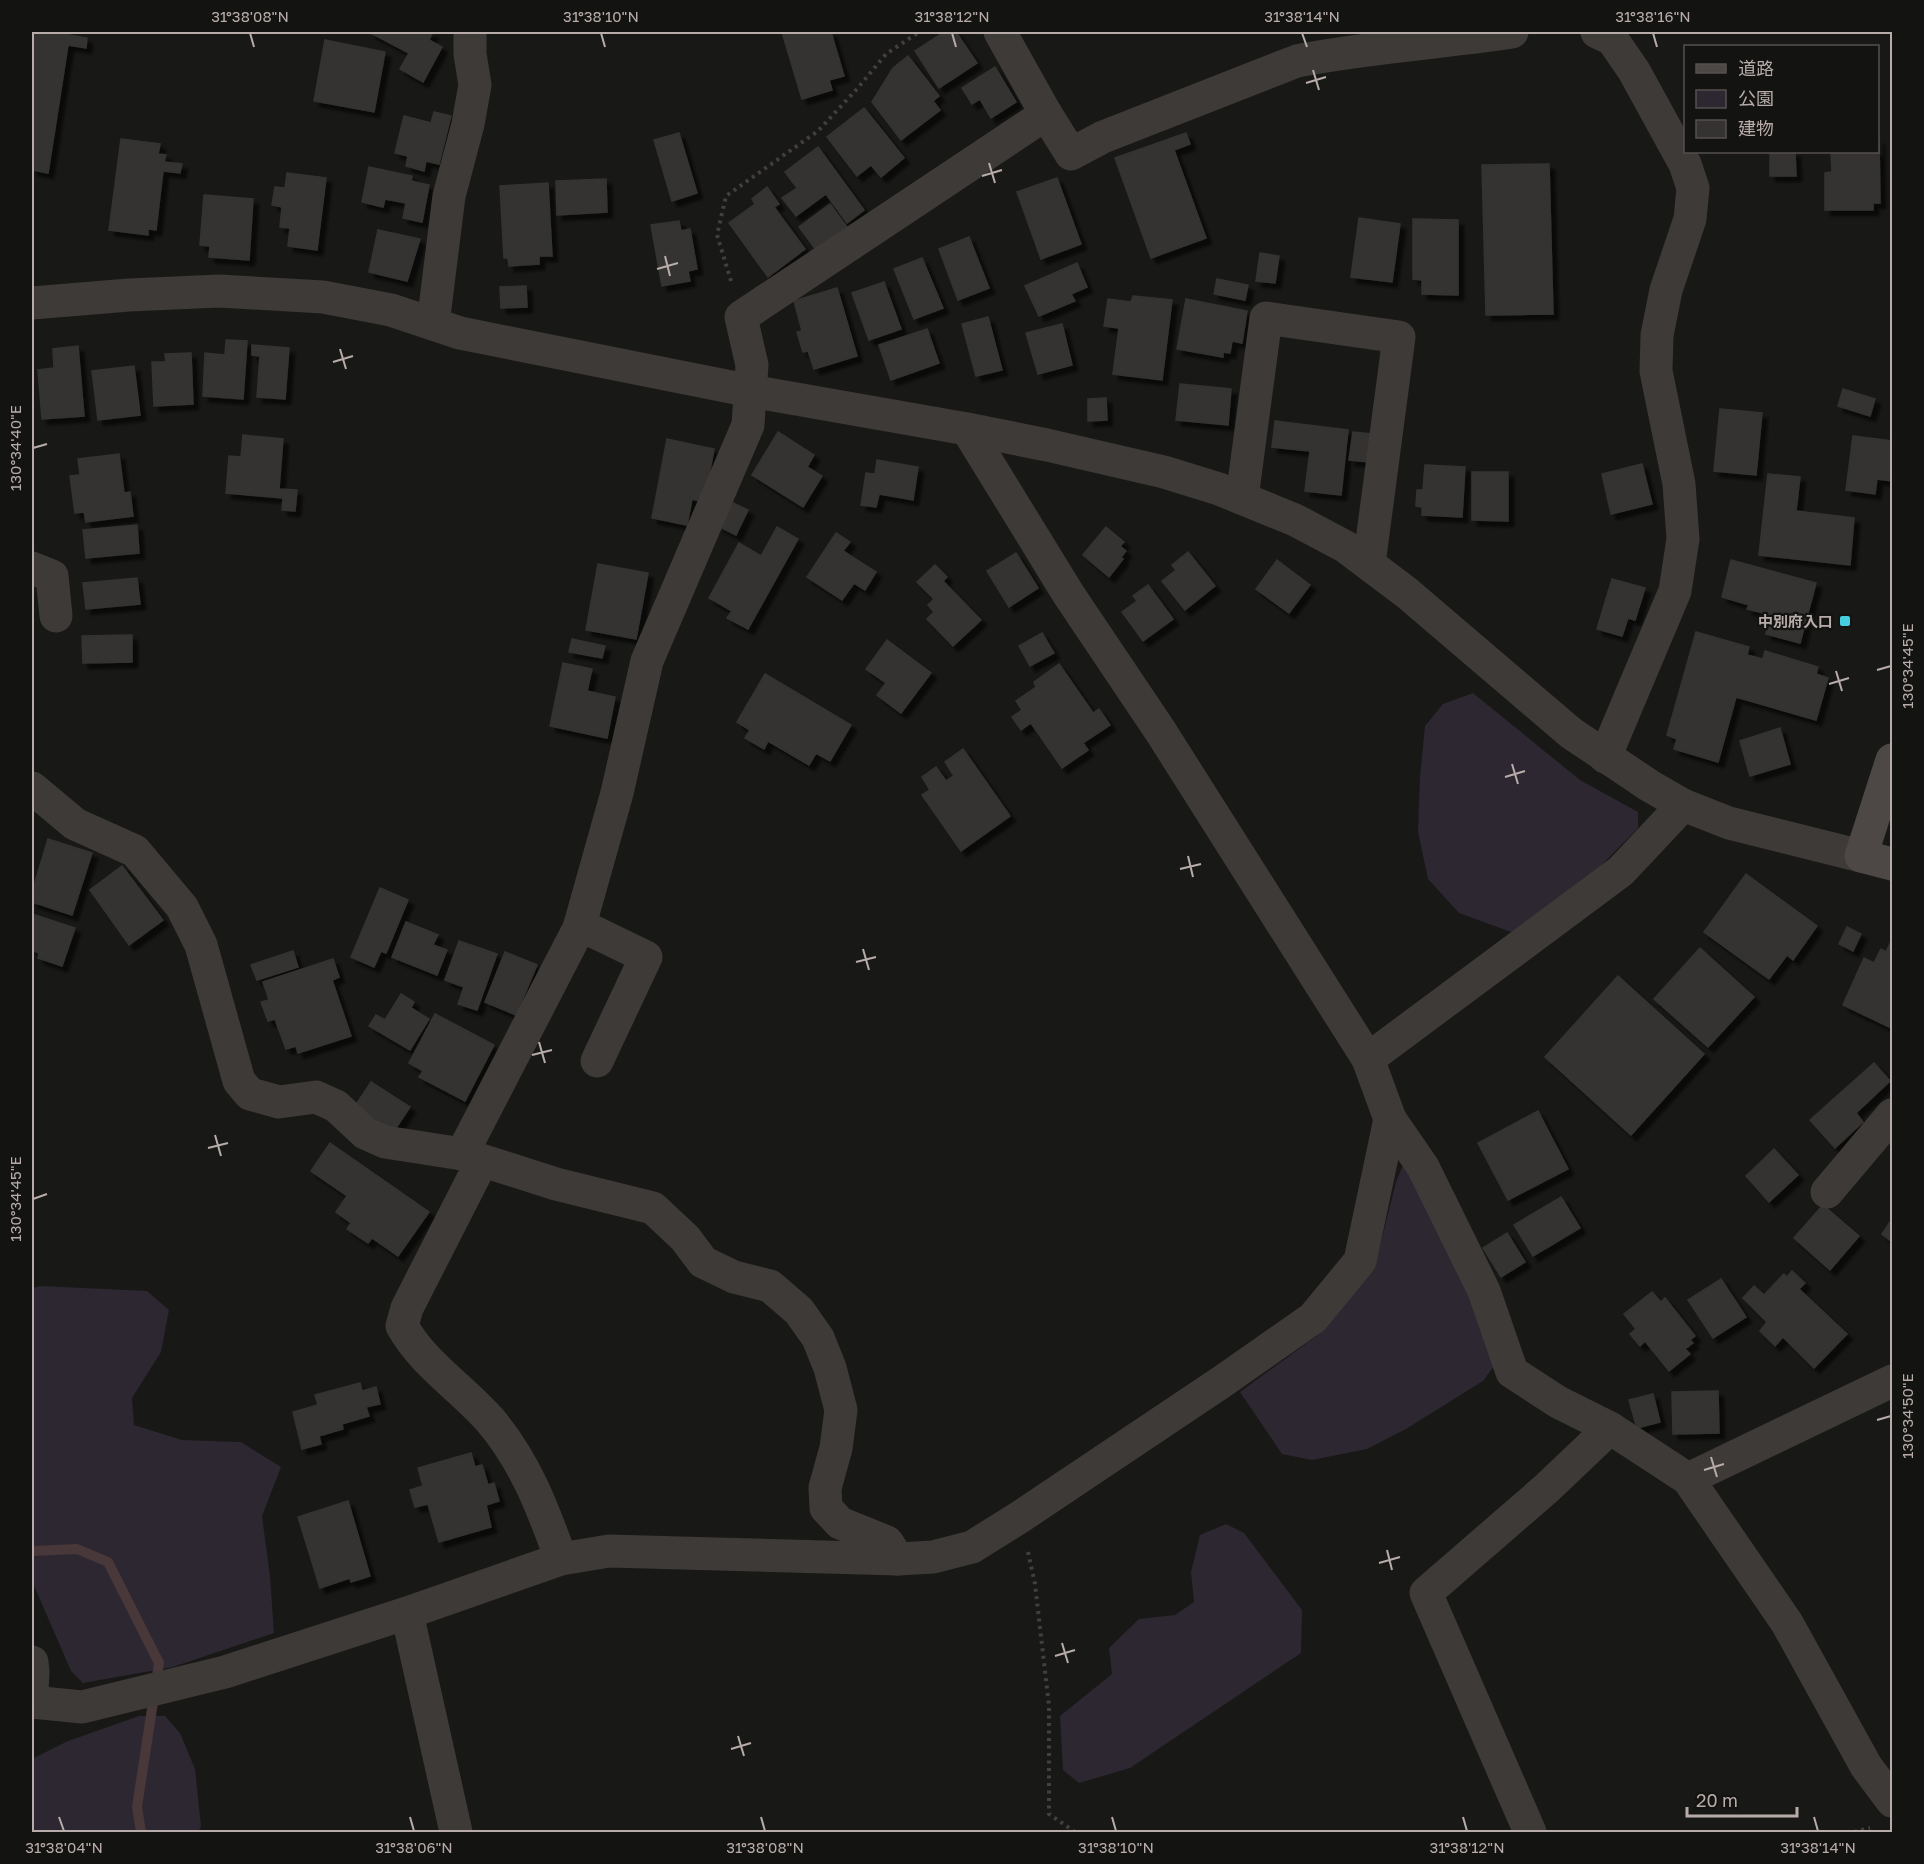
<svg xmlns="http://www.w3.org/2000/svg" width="1924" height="1864" viewBox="0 0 1924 1864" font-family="'Golos Text','Noto Sans JP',sans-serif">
	<defs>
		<filter id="shadow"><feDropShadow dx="5.5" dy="5.5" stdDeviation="1.5" flood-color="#0009"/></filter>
	</defs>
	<rect width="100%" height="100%" fill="#181817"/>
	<g fill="#2c2730">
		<path d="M1473 693 1580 780 1638 812V828L1579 888 1511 932 1459 913 1428 879 1418 832 1420 777 1425 726 1443 704Z"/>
		<path d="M1403 1165 1411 1166 1471 1290 1497 1362 1483 1381 1406 1429 1367 1449 1312 1460 1282 1454 1240 1392 1318 1335 1374 1270 1396 1182Z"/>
		<path d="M41 1286 147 1291 169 1310 161 1352 132 1398 134 1425 182 1440 241 1442 281 1467 262 1516 270 1576 274 1633 173 1667 83 1683 71 1671 32 1581V1288Z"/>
		<path d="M1226 1524 1244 1533 1302 1610 1301 1653 1130 1768 1079 1783 1063 1770 1060 1716 1112 1674 1109 1648 1139 1619 1175 1615 1194 1602 1191 1572 1200 1535Z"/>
		<path d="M139 1716H165L180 1733 195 1769 201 1826 198 1832H32V1759L68 1741Z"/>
	</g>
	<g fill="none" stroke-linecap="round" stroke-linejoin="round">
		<path stroke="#48383a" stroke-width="10" d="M32 1551 77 1549 108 1562 159 1663 137 1807 141 1832"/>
	</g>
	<g fill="#343332" stroke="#343331" stroke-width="1.5" filter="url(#shadow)">
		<path d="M32 32H70L69 35 87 38 86 48 68 45 48 173 32 170Z"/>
		<path d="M369 32H433L429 40 442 47 423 82 400 69 409 53Z"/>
		<path d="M782 32H831L844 76 829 80 832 90 802 99Z"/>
		<path d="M944 32H956L977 63 939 88 915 51Z"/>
		<path d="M325 40 385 52 374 112 314 101Z"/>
		<path d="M908 56 939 96 933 101 940 110 901 140 872 102 893 68Z"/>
		<path d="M995 67 1016 102 991 118 980 99 972 104 962 88Z"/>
		<path d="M864 108 904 158 881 177 871 165 857 176 827 137Z"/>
		<path d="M434 112 451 116 439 164 426 161 424 171 406 166 408 156 395 153 404 116 431 123Z"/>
		<path d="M679 133 697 193 672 201 654 140Z"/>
		<path d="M1186 133 1190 144 1174 150 1206 238 1151 258 1115 158Z"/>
		<path d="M121 139 160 144 158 154 166 155 164 162 182 164 180 173 163 171 156 230 148 229V235L109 230Z"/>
		<path d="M1878 139H1879L1880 203H1873V210H1825V173L1832 172 1831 152H1878Z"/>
		<path d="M818 147 864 210 847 223 826 194 796 216 782 198 797 188 785 172Z"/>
		<path d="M1770 152H1795L1796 176H1770Z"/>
		<path d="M1549 164 1553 314 1486 315 1482 165Z"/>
		<path d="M369 167 412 176 411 181 429 185 422 222 403 218 406 203 385 199 383 207 362 202Z"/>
		<path d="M287 173 326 178 317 250 288 246 290 228 280 227 282 207 272 205 275 187 285 188Z"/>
		<path d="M1057 178 1081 244 1041 259 1017 192Z"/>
		<path d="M606 179 607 212 557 215 556 181Z"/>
		<path d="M548 183 552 256H539V264L509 266 508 258H504L500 186Z"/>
		<path d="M767 187 779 204 774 207 805 249 768 277 729 223 755 204 752 199Z"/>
		<path d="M204 195 253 199 249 260 209 257 210 246 200 245Z"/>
		<path d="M830 204 847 227 816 250 799 227Z"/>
		<path d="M1359 218 1400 224 1392 282 1351 277Z"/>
		<path d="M1413 219 1458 220V295L1422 294V280L1413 279Z"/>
		<path d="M679 221 681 231 690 229 697 269 688 271 690 281 662 286 651 225Z"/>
		<path d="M378 230 420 239 407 281 369 272Z"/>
		<path d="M969 237 989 288 958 300 939 249Z"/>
		<path d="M1260 253 1279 256 1275 283 1256 281Z"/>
		<path d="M922 258 943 308 914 319 894 269Z"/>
		<path d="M1077 263 1087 287 1071 294 1075 301 1039 316 1025 286Z"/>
		<path d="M1217 279 1248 285 1245 300 1214 294Z"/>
		<path d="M884 282 901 329 869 340 852 293Z"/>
		<path d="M526 286 527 307 501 308 500 287Z"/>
		<path d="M837 288 857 356 814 369 808 351 803 352 797 332 802 331 794 301Z"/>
		<path d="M1133 296 1172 300 1162 380 1113 374 1119 328 1104 326 1108 299 1131 302Z"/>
		<path d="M1186 299 1247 311 1242 343 1232 341 1230 353 1223 352V357L1177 349Z"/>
		<path d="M988 317 1002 370 976 376 962 324Z"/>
		<path d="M1062 324 1072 365 1038 374 1026 333Z"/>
		<path d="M927 329 939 363 891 380 879 345Z"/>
		<path d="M226 340 247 341 243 399 203 396 205 353 225 355Z"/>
		<path d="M252 345 289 348 285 399 257 397 260 356 252 355Z"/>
		<path d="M78 346 84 416 42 419 38 370 54 368 53 349Z"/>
		<path d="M191 353 193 404 154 406 152 362H166L165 354Z"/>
		<path d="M134 366 140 415 98 420 92 371Z"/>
		<path d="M1180 384 1231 389 1228 425 1176 420Z"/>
		<path d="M1843 389 1875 399 1870 416 1838 406Z"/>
		<path d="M1106 398 1107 420 1088 421V399Z"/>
		<path d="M1720 409 1762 413 1756 475 1714 471Z"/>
		<path d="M1275 421 1348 430 1341 495 1305 491 1310 451 1272 447Z"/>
		<path d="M778 432 814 455 807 467 822 476 803 507 752 475Z"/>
		<path d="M1353 432 1372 434 1369 462 1349 460Z"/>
		<path d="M243 435 283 439 279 489 297 490 295 511 282 510 283 498 226 493 229 456 241 457Z"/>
		<path d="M1853 436 1892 441V481L1877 479 1875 494 1846 490Z"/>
		<path d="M667 439 714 449 704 502 692 499 687 525 652 518Z"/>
		<path d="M119 454 124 493 130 492 133 516 86 522 84 512 75 513 70 476 80 475 78 459Z"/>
		<path d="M877 460 918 467 913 500 879 494 876 507 861 505 866 473 875 474Z"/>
		<path d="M1642 464 1652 504 1611 514 1602 474Z"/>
		<path d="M1425 465 1465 467 1462 517 1422 515V507L1416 506 1417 490H1423Z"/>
		<path d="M1472 472H1508V521L1472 520Z"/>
		<path d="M1768 474 1800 477 1796 511 1854 518 1850 565 1759 555Z"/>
		<path d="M731 502 748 510 736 535 718 526Z"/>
		<path d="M137 525 139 553 86 558 83 530Z"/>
		<path d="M777 527 798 539 748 629 727 618 732 611 709 598 739 543 761 556Z"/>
		<path d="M1106 527 1124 542 1120 546 1126 551 1121 557 1123 559 1109 577 1083 555Z"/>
		<path d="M836 533 850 542 843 551 876 572 865 590 854 583 842 600 807 577Z"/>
		<path d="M1188 552 1215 586 1185 610 1162 581 1176 570 1172 565Z"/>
		<path d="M1016 553 1038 588 1009 607 987 571Z"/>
		<path d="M1277 560 1310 585 1289 613 1256 589Z"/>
		<path d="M1731 560 1816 583 1800 643 1766 634 1771 615 1747 609 1749 605 1722 597Z"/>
		<path d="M598 564 648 573 636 639 586 630Z"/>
		<path d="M935 565 947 577 943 581 981 620 953 646 927 619 934 612 928 605 934 599 917 582Z"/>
		<path d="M137 578 140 604 86 609 83 583Z"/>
		<path d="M1612 579 1645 588 1635 620 1628 618 1622 636 1597 629Z"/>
		<path d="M1148 585 1173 619 1143 641 1122 612 1137 601 1133 596Z"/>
		<path d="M1696 632 1749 647 1747 655 1763 659 1765 651 1818 667 1816 674 1828 678 1816 720 1736 697 1718 762 1674 749 1677 739 1667 735Z"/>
		<path d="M1042 633 1054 653 1030 666 1019 646Z"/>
		<path d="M132 635V662L83 663 82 636Z"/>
		<path d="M572 639 605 646 602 658 569 652Z"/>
		<path d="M887 640 931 673 901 713 877 695 886 683 866 669Z"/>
		<path d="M563 663 592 669 587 691 615 697 607 738 550 726Z"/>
		<path d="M1059 664 1093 713 1099 709 1110 725 1083 743 1088 750 1062 768 1031 723 1021 730 1012 717 1022 710 1016 701 1036 687 1034 682Z"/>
		<path d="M765 674 851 725 830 761 816 753 809 765 768 741 764 749 745 738 750 730 737 722Z"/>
		<path d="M1780 728 1790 764 1750 776 1740 741Z"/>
		<path d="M963 749 1010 816 961 851 922 795 930 790 922 777 936 767 946 781 954 776 945 762Z"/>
		<path d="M48 839 92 853 72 915 32 902V892Z"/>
		<path d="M122 866 163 920 129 945 90 890Z"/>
		<path d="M1746 874 1817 926 1793 960 1787 955 1769 979 1704 932Z"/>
		<path d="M380 888 408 900 386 953 381 951 374 967 351 957Z"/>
		<path d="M32 914 75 928 62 966 38 958 39 953 32 950Z"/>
		<path d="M406 922 438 935 433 945 447 950 437 975 392 957Z"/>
		<path d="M1847 927 1861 934 1853 951 1839 944Z"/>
		<path d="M1892 939V1020L1889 1027 1843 1005 1864 958 1874 963 1881 949 1886 952Z"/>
		<path d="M459 941 497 954 477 1010 458 1004 464 987 445 980Z"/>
		<path d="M1700 948 1754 997 1708 1047 1654 999Z"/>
		<path d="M293 951 298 967 257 980 251 965Z"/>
		<path d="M505 952 537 965 516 1015 485 1002Z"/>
		<path d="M333 959 339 977 332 980 351 1036 298 1053 296 1046 286 1049 275 1019 268 1021 261 1002 269 1000 263 982Z"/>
		<path d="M1618 976 1704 1054 1631 1135 1545 1057Z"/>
		<path d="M401 994 414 1002 411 1008 429 1019 410 1050 369 1026 376 1015 385 1020Z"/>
		<path d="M435 1014 494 1045 465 1101 419 1077 423 1071 409 1063Z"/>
		<path d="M1874 1063 1890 1081 1856 1113 1863 1122 1835 1148 1810 1120Z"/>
		<path d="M371 1082 410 1107 394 1131 355 1106Z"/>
		<path d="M1538 1111 1568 1169 1508 1200 1478 1143Z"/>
		<path d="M330 1143 429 1212 398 1256 372 1238 368 1243 347 1229 351 1223 336 1212 347 1196 311 1171Z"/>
		<path d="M1774 1149 1798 1175 1769 1202 1746 1176Z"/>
		<path d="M1561 1197 1580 1228 1533 1256 1514 1225Z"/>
		<path d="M1823 1205 1859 1236 1830 1270 1794 1238Z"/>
		<path d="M1892 1219V1242L1882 1234Z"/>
		<path d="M1507 1233 1525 1262 1501 1277 1483 1248Z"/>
		<path d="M1792 1271 1805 1283 1799 1289 1847 1334 1814 1368 1783 1337 1775 1346 1760 1331 1767 1322 1743 1298 1754 1286 1764 1295 1784 1274 1787 1277Z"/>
		<path d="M1721 1279 1746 1317 1713 1338 1688 1300Z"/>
		<path d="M1652 1292 1661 1302 1665 1298 1695 1336 1690 1340 1693 1343 1685 1349 1690 1354 1669 1371 1645 1341 1640 1346 1630 1334 1636 1329 1624 1314Z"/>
		<path d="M360 1383 362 1391 376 1387 380 1404 366 1407 369 1416 342 1424 343 1429 319 1436 321 1444 302 1449 293 1412 318 1405 315 1395Z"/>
		<path d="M1718 1391 1719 1433 1673 1434 1672 1392Z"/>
		<path d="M1653 1394 1660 1422 1637 1428 1629 1400Z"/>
		<path d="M471 1453 475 1467 482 1465 488 1485 494 1483 499 1501 486 1505 491 1527 439 1542 428 1504 415 1507 410 1490 423 1486 418 1468Z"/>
		<path d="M348 1501 370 1576 351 1582 350 1578 320 1588 298 1517Z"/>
	</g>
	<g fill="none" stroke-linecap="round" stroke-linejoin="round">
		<g stroke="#443f3e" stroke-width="4" stroke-dasharray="3 4.5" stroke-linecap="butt">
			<path d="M731 281 717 235 726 196 818 131 856 90 886 54 919 32"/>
			<path d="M1028 1552 1035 1584 1049 1706V1814L1075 1832"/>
			<path d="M1854 1832 1870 1828"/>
		</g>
		<g stroke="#3d3a38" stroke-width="33">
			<path d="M1000 32 1046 114 1071 154 1103 137 1297 61C1368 47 1441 43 1512 32"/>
			<path d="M1597 32 1612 39 1634 71 1685 164 1693 188 1690 219 1666 290 1657 335 1656 371 1679 484 1683 539 1675 591 1605 757"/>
			<path d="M433 324 449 196 468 124 475 85 470 54V32"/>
			<path d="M967 429 1069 595 1161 732 1368 1059 1390 1119 1423 1167 1484 1291 1512 1372 1558 1402 1610 1428 1688 1479 1787 1623 1866 1766 1892 1801"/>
			<path d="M1242 498 1266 318 1399 337 1369 564"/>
			<path d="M32 568 52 576 56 616"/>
			<path d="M32 788 75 824 135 851 182 907 201 945 239 1081 250 1094 279 1102 316 1097 336 1106 365 1133 385 1142 462 1154 579 928 617 793 647 661 748 425 752 365 741 317 1046 114"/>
			<path d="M580 925 646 957 597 1061"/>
			<path d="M1368 1059 1621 871 1683 805"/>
			<path d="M462 1154 556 1184 653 1208 685 1238 703 1262 734 1277 770 1286 799 1311 818 1338 830 1368 841 1410 836 1448 825 1488 826 1508 840 1523 887 1542 898 1559"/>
			<path d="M482 1161 407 1308 402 1326C424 1365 461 1387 490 1420 525 1461 543 1509 561 1559"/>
			<path d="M1827 1192 1892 1115"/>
			<path d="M1688 1479 1892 1381"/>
			<path d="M407 1613 456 1832"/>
			<path d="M32 1702 82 1707 225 1672 407 1613 561 1559 609 1551 898 1559 933 1557 972 1547 1020 1517 1223 1381 1313 1318 1360 1261 1390 1119"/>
			<path d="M1530 1832 1426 1593 1547 1488 1610 1428"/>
		</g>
		<g stroke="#3d3a38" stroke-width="33">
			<path d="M32 303 129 295 219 291 323 297 391 310 460 333 751 391 967 429 1047 445 1164 472 1219 489 1295 520 1346 547 1407 593 1571 733 1650 786 1683 805 1729 823 1861 856"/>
			<path d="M32 1662 33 1671 32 1691"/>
		</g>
		<path stroke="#4d4846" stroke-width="33" d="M1892 760 1861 856 1892 864"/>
	</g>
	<path fill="none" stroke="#b7acaa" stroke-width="2" d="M250 33 254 47M601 33 605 47M952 33 956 47M1302 33 1307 47M1653 33 1657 47M1313 70 1319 90M1306 83 1326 77M989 163 995 183M982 176 1002 170M665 256 670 276M657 269 678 263M340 349 346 369M333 362 353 356M33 448 47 444M1877 670 1891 666M1836 671 1842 691M1829 684 1849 678M1512 764 1518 784M1505 777 1525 771M1188 856 1193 877M1180 869 1201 864M863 949 869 970M856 962 876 957M539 1042 545 1063M532 1055 552 1050M215 1135 221 1156M208 1148 228 1143M33 1199 47 1194M1877 1420 1891 1416M1711 1457 1717 1477M1704 1470 1724 1464M1387 1550 1392 1570M1379 1563 1400 1557M1062 1643 1068 1663M1055 1656 1075 1650M738 1736 744 1756M731 1749 751 1743M59 1817 64 1831M410 1817 414 1831M761 1817 765 1831M1112 1817 1116 1831M1463 1817 1467 1831M1814 1817 1818 1831"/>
	<rect fill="#47cde0" stroke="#131312" stroke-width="2" x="1839" y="615" width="12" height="12" rx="3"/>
	<g text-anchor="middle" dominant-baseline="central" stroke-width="4.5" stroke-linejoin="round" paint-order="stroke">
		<g font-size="15" font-weight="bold" fill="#b7acaa" stroke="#131312" text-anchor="end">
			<text x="1833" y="621">中別府入口</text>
		</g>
	</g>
	<rect width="1924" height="1864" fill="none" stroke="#131312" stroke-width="66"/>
	<rect x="1684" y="45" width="195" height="108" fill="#131312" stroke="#55504f" stroke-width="1.5"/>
	<rect x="1696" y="64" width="30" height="9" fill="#4d4846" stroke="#55504f" stroke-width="1.5"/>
	<text x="1738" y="75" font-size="18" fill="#b7acaa">道路</text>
	<rect x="1696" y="90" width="30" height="18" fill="#2c2730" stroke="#55504f" stroke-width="1.5"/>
	<text x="1738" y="105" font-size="18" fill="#b7acaa">公園</text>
	<rect x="1696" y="120" width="30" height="18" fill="#343332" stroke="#55504f" stroke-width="1.5"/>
	<text x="1738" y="135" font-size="18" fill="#b7acaa">建物</text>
	<path d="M1687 1807v9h110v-9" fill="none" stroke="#b7acaa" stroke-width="3"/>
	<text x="1696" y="1807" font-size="18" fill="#b7acaa" stroke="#131312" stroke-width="4.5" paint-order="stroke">20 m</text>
	<rect x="33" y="33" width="1858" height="1798" fill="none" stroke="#b7acaa" stroke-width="2"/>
	<g font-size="15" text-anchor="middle" fill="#b7acaa">
		<text x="250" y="22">31°38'08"N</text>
		<text x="601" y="22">31°38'10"N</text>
		<text x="952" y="22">31°38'12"N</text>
		<text x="1302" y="22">31°38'14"N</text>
		<text x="1653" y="22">31°38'16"N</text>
		<text transform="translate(16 448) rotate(-90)" y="5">130°34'40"E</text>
		<text transform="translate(1908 666) rotate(-90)" y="5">130°34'45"E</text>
		<text transform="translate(16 1199) rotate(-90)" y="5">130°34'45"E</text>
		<text transform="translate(1908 1416) rotate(-90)" y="5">130°34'50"E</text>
		<text x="64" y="1853">31°38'04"N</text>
		<text x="414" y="1853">31°38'06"N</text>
		<text x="765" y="1853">31°38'08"N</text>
		<text x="1116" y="1853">31°38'10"N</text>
		<text x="1467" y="1853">31°38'12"N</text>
		<text x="1818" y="1853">31°38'14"N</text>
	</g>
</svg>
